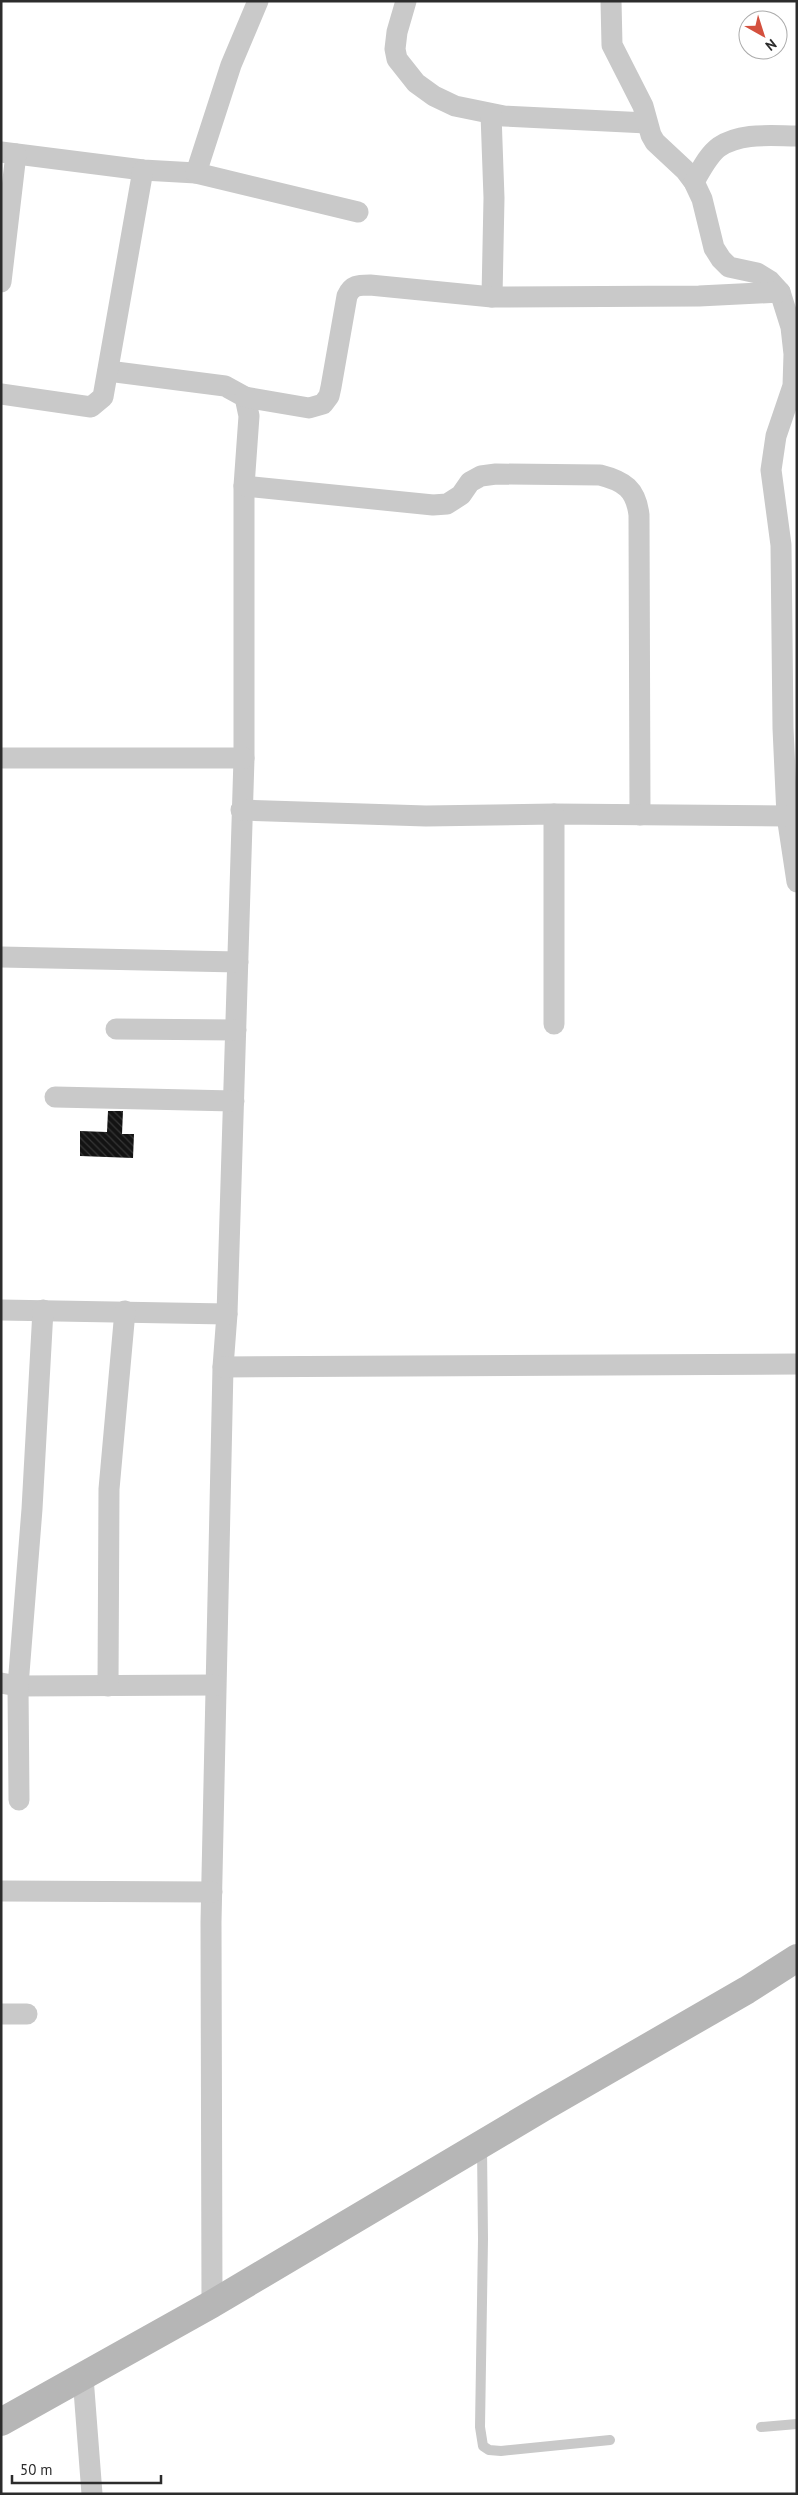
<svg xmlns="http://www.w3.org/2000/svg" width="798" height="2495" viewBox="0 0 798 2495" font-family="'PT Sans',sans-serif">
	<defs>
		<pattern id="building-back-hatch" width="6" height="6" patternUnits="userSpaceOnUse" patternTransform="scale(1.25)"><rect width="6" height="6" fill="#131313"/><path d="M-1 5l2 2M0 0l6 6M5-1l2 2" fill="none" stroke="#363636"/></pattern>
	</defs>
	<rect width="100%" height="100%" fill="#fff"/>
	<path fill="url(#building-back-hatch)" d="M108 1111H123L122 1134H134L133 1158 80 1156V1131L107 1132Z"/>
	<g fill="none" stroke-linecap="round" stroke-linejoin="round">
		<g stroke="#c9c9c9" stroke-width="10">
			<path d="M482 2147 483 2239 480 2427 483 2446 489 2450 501 2451 610 2440"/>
			<path d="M761 2427 797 2424"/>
		</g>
		<g stroke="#c9c9c9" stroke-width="21">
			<path d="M406 1 397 32 395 49 397 59 416 83 434 96 455 106 504 116 647 123"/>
			<path d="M611 1 612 45 643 106 651 135 655 142 685 170 694 182 702 199 714 248 721 259 729 267 757 273 770 281 780 292 791 327 794 354 793 386 776 436 771 470 781 545 783 728 787 816 797 882"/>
			<path d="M491 114 494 198 492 297"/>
			<path d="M1 152 143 170 196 173 358 212"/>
			<path d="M196 173 231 65 258 1"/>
			<path d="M694 182C701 170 708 155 719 147 741 132 772 136 797 136"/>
			<path d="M1 282 16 154"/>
			<path d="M108 371 225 386 245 397 249 416 244 486V758L227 1314 223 1367 211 1922 212 2304"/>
			<path d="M1 394 91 407 103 397 143 170"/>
			<path d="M245 397 309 408 323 404 329 396 331 387 347 296C352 285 358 285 370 285L492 297 699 296 780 292"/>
			<path d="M244 486 433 505 447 504 461 495 470 482 481 476 496 474 600 475C624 481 636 489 639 515L640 815"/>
			<path d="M1 758H244"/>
			<path d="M241 810 426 816 554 814 787 816"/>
			<path d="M1 957 238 962"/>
			<path d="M554 1024V814"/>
			<path d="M116 1029 236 1030"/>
			<path d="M55 1097 234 1101"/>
			<path d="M1 1310 227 1314"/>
			<path d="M223 1367 797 1364"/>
			<path d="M1 1683 18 1686 215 1685"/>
			<path d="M108 1686 109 1489 125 1311"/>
			<path d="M19 1800 18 1686 32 1509 43 1310"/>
			<path d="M1 1891 212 1892"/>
			<path d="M1 2014H27"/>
			<path d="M83 2377 92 2494"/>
		</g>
		<path stroke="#b6b6b6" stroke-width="28" d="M1 2422 212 2304 544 2107 747 1990 797 1958"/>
	</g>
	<rect width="798" height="2495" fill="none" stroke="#2c2c2c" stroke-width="5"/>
	<g transform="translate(763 35) rotate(141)"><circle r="24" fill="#ffffff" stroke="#ababab"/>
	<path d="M0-4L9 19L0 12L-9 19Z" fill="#d4503e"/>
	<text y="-8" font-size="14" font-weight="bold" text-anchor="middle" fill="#2c2c2c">N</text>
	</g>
	<path d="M12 2475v8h149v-8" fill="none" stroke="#2c2c2c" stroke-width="2.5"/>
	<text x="20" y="2475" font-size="15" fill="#2c2c2c" stroke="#ffffff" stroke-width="4" paint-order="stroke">50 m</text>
</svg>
